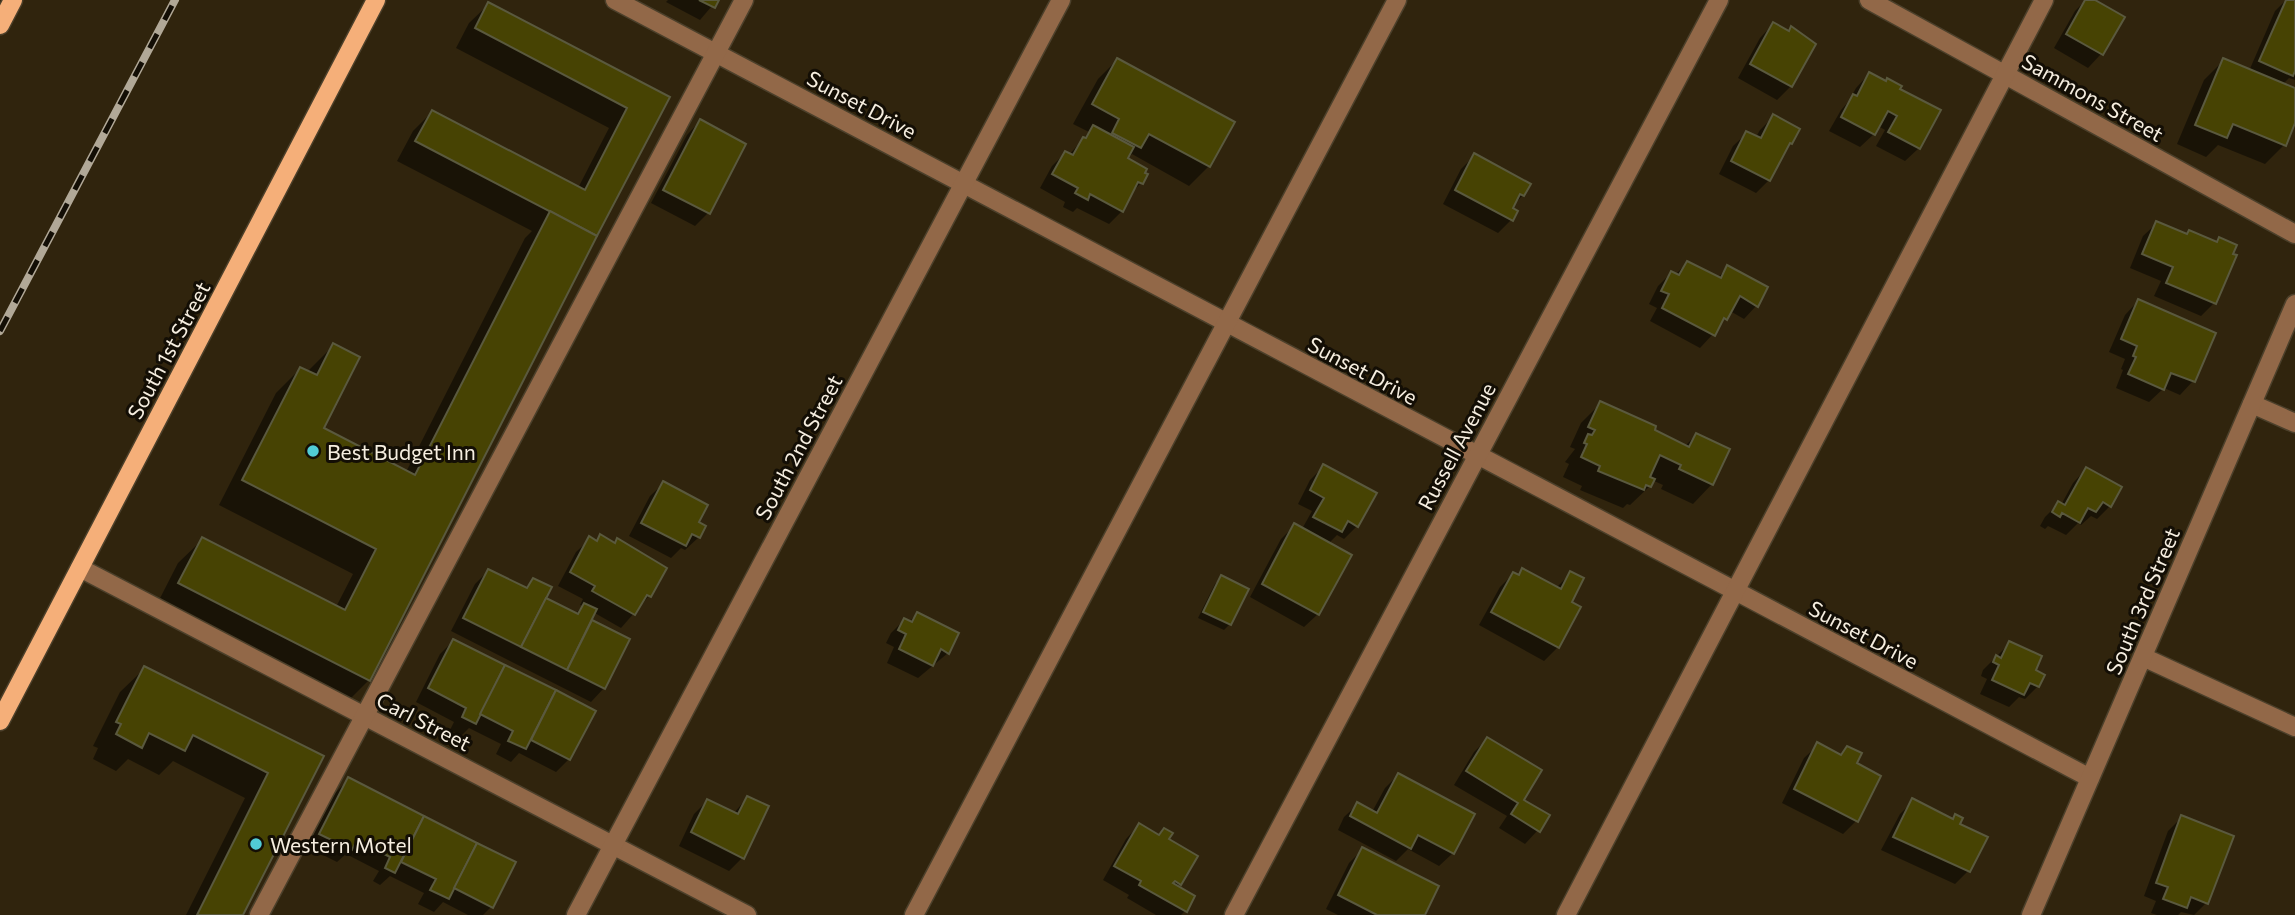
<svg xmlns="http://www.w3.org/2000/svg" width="2295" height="915" viewBox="0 0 2295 915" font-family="Commissioner,sans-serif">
	<rect width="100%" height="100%" fill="#30240d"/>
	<g fill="#0007">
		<path d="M668 0H717L700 20 666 2Z"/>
		<path d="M2086 0H2092L2122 18 2101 54 2088 68 2054 48 2075 11Z"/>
		<path d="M2286 0H2295V80L2289 78 2282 85 2295 90V118L2284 145 2265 164 2218 145 2206 157 2177 144 2204 80 2224 60 2249 71 2275 11Z"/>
		<path d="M489 4 668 98 369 680 344 705 155 608 178 563 203 539 336 607 353 574 219 505 276 393 300 369 307 372 333 346 322 428 406 472 525 238 532 231 397 161 413 131 432 112 578 188 609 128 456 48 469 23Z"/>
		<path d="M1773 24 1787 32 1791 28 1814 44 1791 86 1777 100 1738 78 1760 38Z"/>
		<path d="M1117 60 1209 166 1189 186 1132 154 1127 159 1141 183 1130 194 1122 211 1109 224 1077 208 1073 212 1063 207 1065 202 1040 188 1052 166 1065 153 1069 155 1089 132 1073 124 1098 79Z"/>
		<path d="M1869 74 1898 89 1919 148 1905 161 1876 146 1885 130 1878 126 1874 134 1860 147 1829 131 1841 110 1849 101 1856 88Z"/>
		<path d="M1773 117 1791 143 1784 150 1769 180 1756 193 1719 174 1733 146 1747 133 1756 137 1760 130Z"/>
		<path d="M700 121 708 213 695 226 651 203 687 135Z"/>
		<path d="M1475 155 1523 195 1510 209 1516 212 1511 220 1498 233 1443 204 1461 169Z"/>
		<path d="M2157 223 2186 235 2215 243 2219 239 2214 303 2201 316 2154 296 2161 281 2130 268 2143 236Z"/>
		<path d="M1687 263 1717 278 1728 268 1757 305 1744 319 1730 311 1713 334 1700 348 1650 321 1657 308 1649 304 1658 286 1671 273 1675 275Z"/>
		<path d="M2138 301 2214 334 2193 381 2180 395 2164 388 2149 402 2116 388 2123 370 2121 369 2125 359 2109 352 2125 315Z"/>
		<path d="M1601 403 1684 447 1696 435 1712 484 1693 504 1661 489 1663 485 1652 480 1650 486 1630 505 1627 504 1623 508 1580 490 1582 486 1563 477 1569 464 1565 462 1575 449 1570 447 1581 423Z"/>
		<path d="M1324 466 1357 526 1344 539 1337 535 1328 544 1318 614 1304 627 1250 597 1281 539 1295 525 1302 529 1312 511 1298 504 1310 480Z"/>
		<path d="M2086 469 2110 506 2097 519 2091 516 2081 525 2078 523 2066 535 2048 526 2045 529 2040 526 2045 517 2059 503 2061 505 2073 483Z"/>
		<path d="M664 483 696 523 699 537 685 550 681 548 671 558 629 536 650 496Z"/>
		<path d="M600 536 614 544 618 540 649 596 621 628 593 612 589 621 628 640 604 688 591 702 451 631 475 584 488 571 524 589 533 580 543 598 575 614 583 606 580 605 583 599 558 586 576 552 590 539 595 542Z"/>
		<path d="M1523 570 1556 588 1571 573 1569 603 1579 608 1558 647 1544 661 1479 625 1500 587 1513 574 1517 576Z"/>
		<path d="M1221 578 1230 624 1224 630 1198 618 1215 584Z"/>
		<path d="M917 614 948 653 918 678 887 663 894 647 886 643 891 633 904 620 909 622Z"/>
		<path d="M453 641 593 711 569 759 556 772 519 753 511 762 496 754 501 744 469 728 461 736 450 730 454 722 416 702 440 654Z"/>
		<path d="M2010 643 2034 671 2038 686 2025 699 2019 697 2009 707 1980 694 1987 679 1981 676 1983 670Z"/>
		<path d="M145 668 321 757 241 915H186L245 798 173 761 159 775 128 759 116 771 93 759 98 748 93 746 120 692Z"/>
		<path d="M1487 739 1538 830 1525 844 1499 828 1507 816 1454 785 1474 752Z"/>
		<path d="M1818 745 1839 756 1847 748 1855 764 1856 821 1843 834 1782 803 1804 758Z"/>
		<path d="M1398 775 1453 853 1439 866 1408 849 1396 861 1338 830 1344 817 1358 804 1372 812 1385 788Z"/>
		<path d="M348 780 514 863 491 907 483 915H468L443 902 434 912 418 904 424 893 390 876 380 885 373 881 379 871 346 854 337 862 307 847 335 793Z"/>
		<path d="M747 798 742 858 729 871 679 846 694 814 707 801 733 814Z"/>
		<path d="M1913 801 1951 820 1955 816 1968 871 1955 884 1881 850 1900 814Z"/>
		<path d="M2182 817 2206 903 2194 915 2181 912 2178 915H2157L2151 913 2156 901 2144 896 2168 831Z"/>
		<path d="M1139 825 1166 840 1180 884 1176 887 1185 911 1181 915H1156L1127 898 1129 895 1103 880 1126 839Z"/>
		<path d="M1363 849 1423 915H1338L1326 909 1349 863Z"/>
	</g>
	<g fill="#474303" stroke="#5a593e" stroke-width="2">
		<path d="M699 0H719L715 8Z"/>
		<path d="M2085 0H2095L2125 17 2103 55 2066 34Z"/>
		<path d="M2286 0H2295V71L2293 76 2259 61Z"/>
		<path d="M488 2 670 97 597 236 415 141 432 110 585 190 627 108 475 28Z"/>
		<path d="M1773 22 1789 31 1791 26 1816 44 1792 87 1750 64Z"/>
		<path d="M1117 58 1235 122 1210 167 1149 134 1141 148 1112 133 1119 119 1092 104Z"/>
		<path d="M2223 58 2295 88V123L2286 146 2233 124 2227 138 2195 125Z"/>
		<path d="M1869 72 1886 81 1887 78 1902 86 1900 89 1941 110 1920 149 1888 132 1897 116 1888 111 1875 135 1841 117 1853 94 1857 96Z"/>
		<path d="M1773 114 1800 129 1792 144 1790 143 1770 181 1731 161 1746 131 1761 138Z"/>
		<path d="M700 119 746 144 710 214 663 190Z"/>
		<path d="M1093 125 1134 147 1128 158 1147 169 1145 173 1148 174 1143 184 1138 182 1123 212 1090 194 1088 200 1075 193 1078 188 1052 174 1065 151 1073 155 1083 137 1086 138Z"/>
		<path d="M1474 153 1531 184 1524 196 1520 194 1513 208 1518 211 1513 221 1455 190Z"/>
		<path d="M550 211 597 236 370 681 178 583 202 537 345 610 376 549 242 480 300 367 317 375 333 343 360 357 324 428 415 475Z"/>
		<path d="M2156 221 2187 234 2189 230 2217 242 2219 237 2237 245 2233 254 2237 255 2216 304 2166 283 2173 267 2142 254Z"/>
		<path d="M1687 261 1721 278 1727 265 1768 287 1758 307 1740 296 1727 320 1724 318 1715 336 1662 308 1669 294 1661 291 1671 271 1679 275Z"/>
		<path d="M2138 299 2216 333 2195 382 2171 373 2164 390 2128 374 2136 357 2133 356 2137 346 2121 339Z"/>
		<path d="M1600 401 1656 426 1655 430 1689 447 1696 433 1730 449 1713 485 1679 469 1681 465 1660 455 1650 477 1655 479 1651 487 1646 485 1644 490 1598 471 1600 466 1581 457 1587 444 1584 443 1588 434 1592 435 1595 430 1588 427Z"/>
		<path d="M1323 464 1377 493 1358 527 1348 521 1342 532 1313 517 1324 498 1310 490Z"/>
		<path d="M2086 467 2122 487 2111 507 2103 502 2096 512 2088 508 2080 523 2062 513 2060 517 2052 512 2058 501 2065 505Z"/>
		<path d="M663 481 708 505 699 522 706 526 700 538 692 534 686 546 641 523Z"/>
		<path d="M1294 523 1352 555 1319 615 1262 584Z"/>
		<path d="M600 534 615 543 617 538 667 568 651 597 647 595 635 615 592 591 595 586 570 572 589 536 597 541Z"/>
		<path d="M1522 568 1561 589 1570 571 1584 578 1572 602 1581 607 1559 648 1491 612 1513 572 1519 575Z"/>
		<path d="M488 569 527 588 533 578 552 587 521 647 463 618Z"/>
		<path d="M1221 575 1249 589 1231 625 1203 612Z"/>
		<path d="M546 598 578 614 584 603 597 609 567 670 521 647Z"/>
		<path d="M917 612 959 633 949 654 941 649 933 666 899 649 906 634 898 630 904 618 912 622Z"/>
		<path d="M592 620 630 639 605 689 567 670Z"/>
		<path d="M453 639 505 665 476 724 462 717 466 708 428 688Z"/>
		<path d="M2009 641 2042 656 2036 670 2045 675 2039 687 2030 683 2024 695 1992 680 1999 665 1993 662 1996 655 2001 658Z"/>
		<path d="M505 665 556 690 526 749 508 741 513 731 480 714Z"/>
		<path d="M144 666 324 756 243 915H197L268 773 193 735 185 751 149 733 142 748 116 734 121 724 116 722Z"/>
		<path d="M556 690 596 711 570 760 531 740Z"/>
		<path d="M1487 737 1542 770 1524 800 1550 815 1540 832 1511 814 1518 803 1466 771Z"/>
		<path d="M1817 742 1841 755 1847 746 1862 753 1857 763 1881 776 1858 822 1794 789Z"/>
		<path d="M1398 773 1475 814 1454 854 1418 835 1411 849 1350 816 1357 802 1377 813Z"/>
		<path d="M348 777 424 816 395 873 385 868 390 857 357 840 352 850 319 834Z"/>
		<path d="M747 796 769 806 744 859 691 832 707 799 738 814Z"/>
		<path d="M1912 798 1953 819 1955 814 1963 818 1960 824 1988 837 1970 872 1893 837Z"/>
		<path d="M2181 815 2234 836 2208 904 2191 897 2187 908 2163 899 2168 887 2156 883Z"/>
		<path d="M424 816 477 843 449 899 430 890 436 879 401 862Z"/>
		<path d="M1139 823 1159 835 1164 828 1173 833 1169 839 1198 856 1181 885 1175 881 1173 883 1195 896 1187 912 1139 885 1141 881 1114 866Z"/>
		<path d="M477 843 516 862 493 908 454 888Z"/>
		<path d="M1362 847 1439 886 1425 915H1377L1338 895Z"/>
	</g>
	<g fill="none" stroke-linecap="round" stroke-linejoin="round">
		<defs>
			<g id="minor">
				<path d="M615 0 2090 778"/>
				<path d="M1869 0 2295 234"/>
				<path d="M2252 404 2295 423"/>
				<path d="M80 568 747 915"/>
				<path d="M2143 657 2295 727"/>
				<path d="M259 915 744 0"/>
				<path d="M576 915 1061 0"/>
				<path d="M914 915 1397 0"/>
				<path d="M1234 915 1719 0"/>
				<path d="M1566 915 2044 0"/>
				<path d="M2031 915 2295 304"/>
			</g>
			<g id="major">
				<path d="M0 25 13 0"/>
				<path d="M0 721 376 0"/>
			</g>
		</defs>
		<use href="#minor" stroke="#4c402b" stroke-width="21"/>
		<use href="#major" stroke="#4c402b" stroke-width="21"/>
		<use href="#minor" stroke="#926848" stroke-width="18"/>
		<use href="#major" stroke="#f5af79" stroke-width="18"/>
		<defs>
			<path id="rail" d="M0 331 175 0"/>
		</defs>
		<use href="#rail" stroke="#b1a897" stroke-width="8"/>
		<use href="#rail" stroke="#130e05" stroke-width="5" stroke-dasharray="16" stroke-linecap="butt"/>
	</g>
	<g fill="#51ccd5" stroke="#130e05" stroke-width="2.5">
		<circle cx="313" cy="451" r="7"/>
		<circle cx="256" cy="844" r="7"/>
	</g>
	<g text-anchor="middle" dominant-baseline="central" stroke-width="6" stroke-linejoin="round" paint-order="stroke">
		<g font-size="21" fill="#f6eee0" stroke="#130e05">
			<text transform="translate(2093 97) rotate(29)">Sammons Street</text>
			<text transform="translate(862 104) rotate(28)">Sunset Drive</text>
			<text transform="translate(168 350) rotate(-62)">South 1st Street</text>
			<text transform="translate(1363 370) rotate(28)">Sunset Drive</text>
			<text transform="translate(1456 446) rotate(-62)">Russell Avenue</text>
			<text transform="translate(798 447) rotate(-62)">South 2nd Street</text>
			<text transform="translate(2142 601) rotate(-67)">South 3rd Street</text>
			<text transform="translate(1864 634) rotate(28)">Sunset Drive</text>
			<text transform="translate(424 721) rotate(27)">Carl Street</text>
		</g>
		<g font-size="21" fill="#f6eee0" stroke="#130e05" text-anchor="start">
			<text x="327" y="451">Best Budget Inn</text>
			<text x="270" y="844">Western Motel</text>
		</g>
	</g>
</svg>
